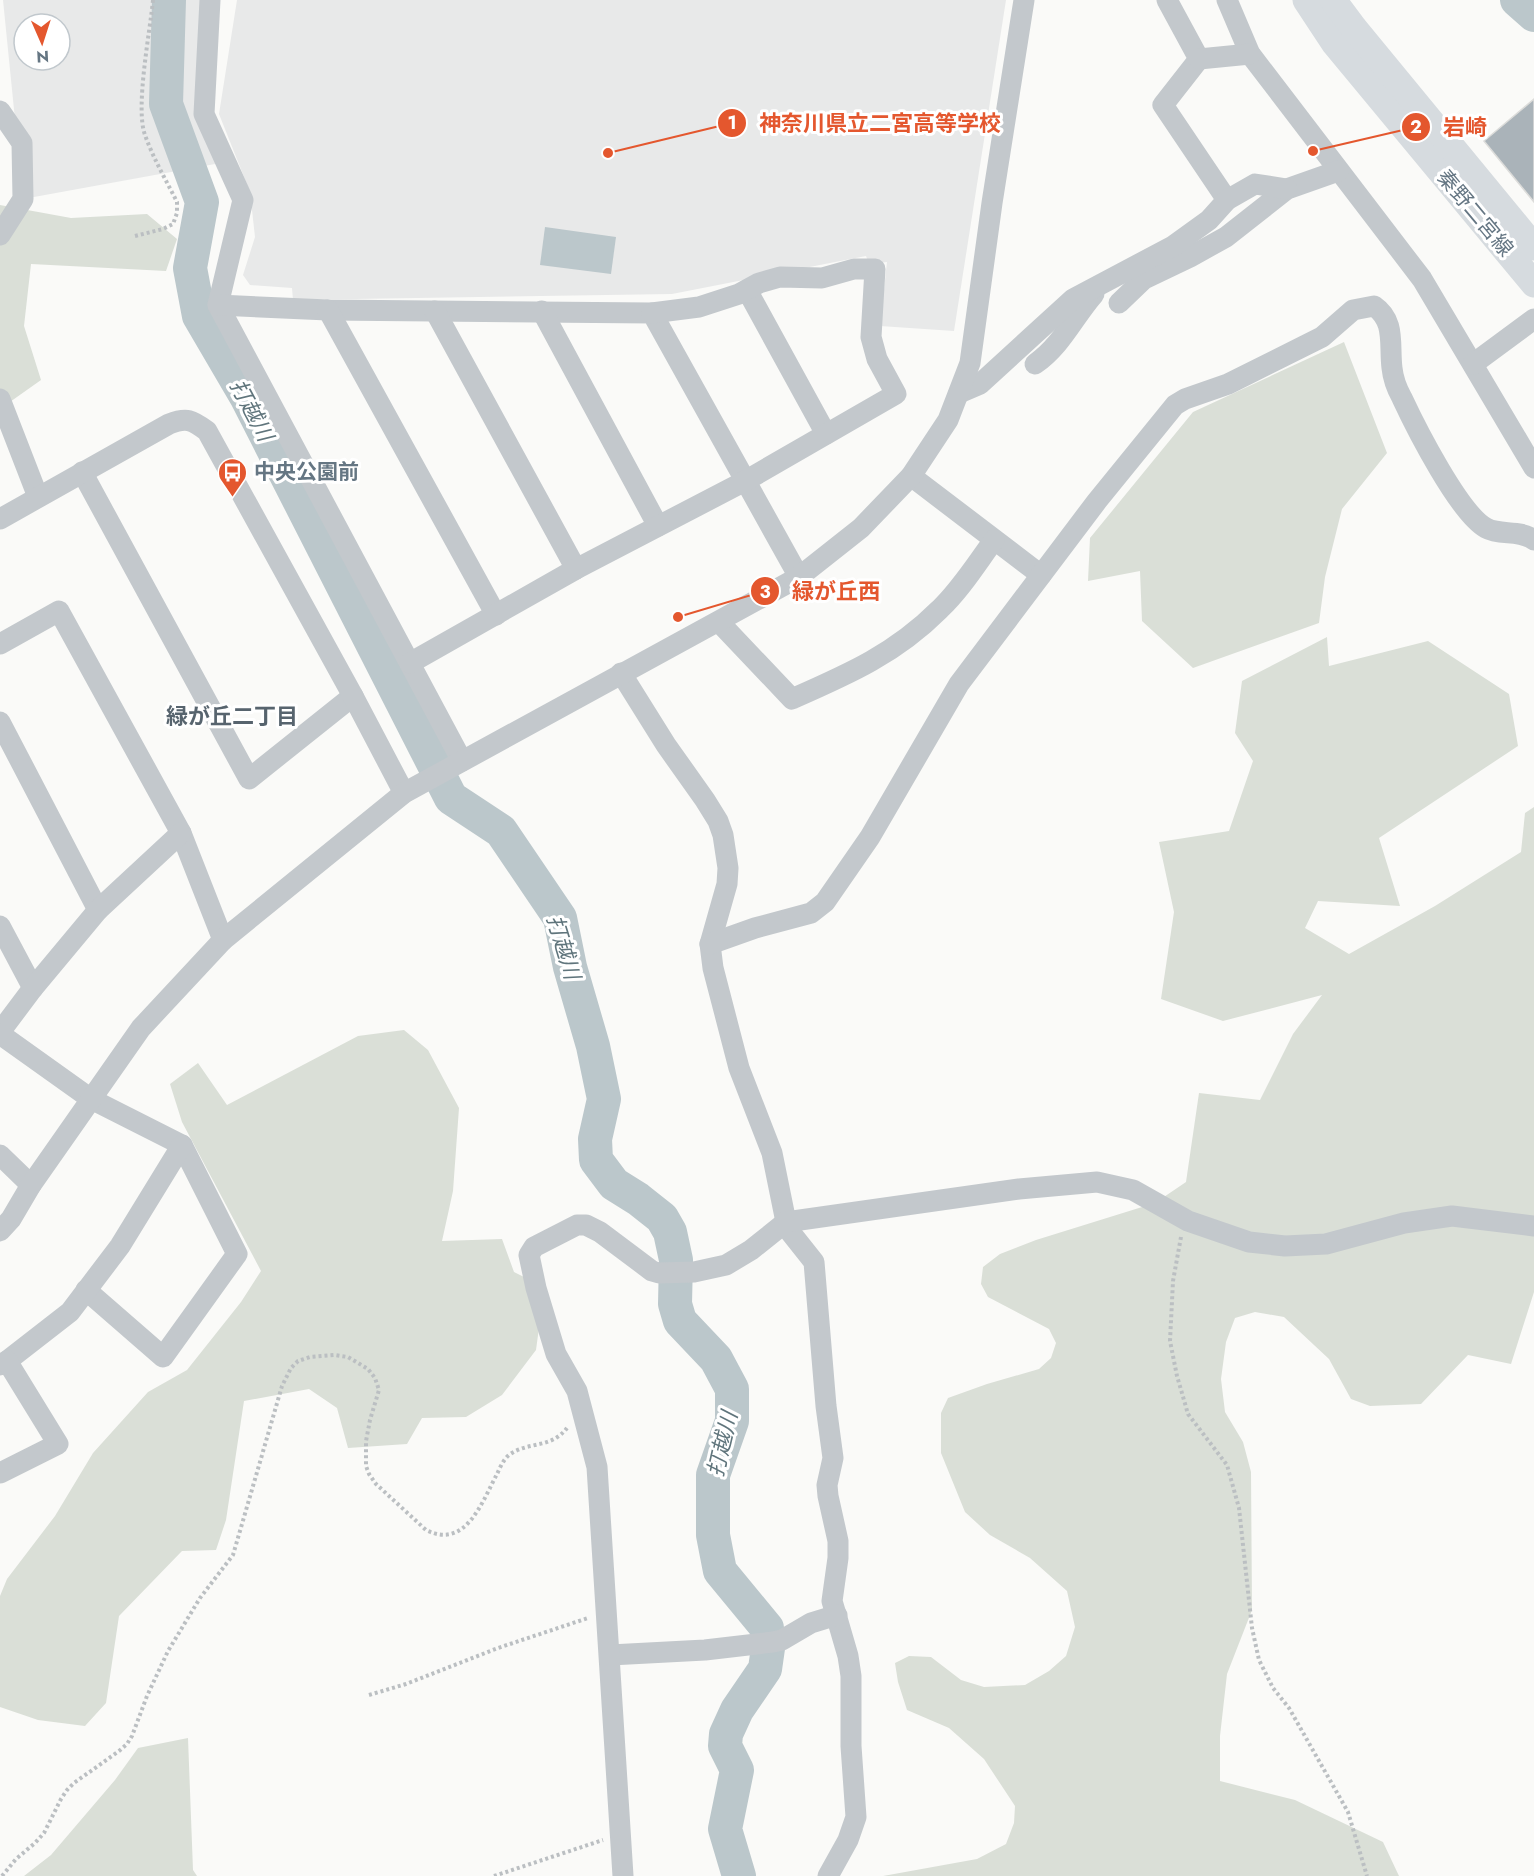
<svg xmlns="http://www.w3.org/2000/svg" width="1534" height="1876" viewBox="0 0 1534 1876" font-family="Jost,'Noto Sans JP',sans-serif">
	<rect width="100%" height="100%" fill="#fafaf8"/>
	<g fill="#e8e9e9" fill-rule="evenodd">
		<path d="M3 0H210L205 105 226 162 23 199ZM24 24H60V60H24Z"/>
		<path d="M237 0H1006L954 331 880 326 887 262 869 264 866 256 672 294 293 300 292 288 250 285 243 275 255 237 250 192 219 114Z"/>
	</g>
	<g fill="#dadfd7">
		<path d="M0 205 71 218 147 214 177 239 166 271 31 264 24 326 41 380 0 409Z"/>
		<path d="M1344 342 1387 453 1342 509 1325 577 1319 623 1193 668 1142 621 1140 571 1088 581 1090 538 1193 412Z"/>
		<path d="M1327 637 1329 666 1428 641 1509 694 1518 746 1379 838 1400 906 1318 901 1305 928 1349 954 1435 906 1521 852 1525 813 1534 807V1292L1511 1364 1468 1355 1421 1404 1370 1406 1351 1399 1329 1359 1284 1317 1255 1312 1235 1318 1226 1342 1221 1379 1225 1412 1243 1442 1251 1472 1252 1610 1227 1674 1220 1736V1781L1295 1800 1383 1842 1399 1876H883L977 1859 1006 1844 1014 1823 1015 1806 984 1759 949 1728 907 1710 898 1682 895 1663 909 1656 931 1657 961 1680 984 1687 1025 1685 1049 1671 1066 1656 1075 1627 1067 1591 1030 1558 990 1535 965 1512 941 1453V1413L948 1398 987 1384 1039 1369 1051 1358 1056 1343 1049 1329 988 1297 981 1284 983 1267 1000 1254 1036 1240 1155 1203 1186 1182 1199 1093 1260 1100 1293 1034 1322 995 1223 1021 1161 999 1174 912 1159 842 1229 831 1253 761 1235 733 1242 681Z"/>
		<path d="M404 1030 428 1050 459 1108 453 1191 442 1241 502 1239 514 1272 526 1278 541 1313 536 1350 502 1395 466 1417 422 1418 407 1444 348 1448 337 1408 309 1389 244 1401 226 1520 216 1550 182 1551 119 1616 106 1703 85 1726 38 1720 0 1707V1596L7 1579 55 1516 93 1453 148 1392 187 1370 241 1302 261 1271 182 1122 170 1084 198 1063 227 1105 358 1036Z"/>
		<path d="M188 1738 193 1870 197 1876H24L51 1855 115 1780 138 1748Z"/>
	</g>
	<path fill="#bbc7cb" d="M545 227 616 237 611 274 540 265Z"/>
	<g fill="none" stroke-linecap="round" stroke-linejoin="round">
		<g stroke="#bbc7cb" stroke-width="34">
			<path d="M169 0 166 104 202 202 190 268 199 316 247 398 451 798 501 831 560 918 570 967 593 1046 604 1099 595 1139 596 1160 614 1184 638 1199 662 1218 670 1232 676 1260 675 1304 680 1321 716 1359 732 1389V1421L713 1475V1535L720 1571 767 1628 768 1648 765 1669 737 1710 726 1734 725 1746 737 1770 725 1829 739 1876"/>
			<path d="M1517 0 1534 15"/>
		</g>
	</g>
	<path fill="#aab3b9" stroke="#dcdcda" stroke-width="1.5" d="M1534 99V202L1484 141Z"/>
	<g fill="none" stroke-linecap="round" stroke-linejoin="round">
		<g stroke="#bbbfc2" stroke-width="4" stroke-dasharray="3 3" stroke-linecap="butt">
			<path d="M135 236 163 229 173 224 177 213V202C166 180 153 158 145 135 135 108 150 32 153 0"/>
			<path d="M1181 1237 1173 1281 1170 1341 1177 1376 1188 1414 1227 1465 1239 1508 1252 1628 1259 1660 1273 1688 1289 1708 1348 1812 1367 1876"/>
			<path d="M369 1695 406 1684 498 1648 588 1618"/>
			<path d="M2 1876 16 1859 35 1843 44 1833 61 1799 67 1790 74 1783 119 1751 127 1744 132 1736 147 1696 168 1651 200 1598 233 1555 282 1386 291 1368 298 1361 310 1357 334 1355 348 1357 368 1369 375 1378 379 1390 370 1420 366 1441V1466L369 1474 376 1484 426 1530C466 1550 482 1502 497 1474 500 1468 503 1460 509 1455 528 1441 551 1449 567 1428"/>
			<path d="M494 1876 603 1840"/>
		</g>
		<g stroke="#c3c8cc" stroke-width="21">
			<path d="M210 0 204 114 243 200 218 305 462 761"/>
			<path d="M1167 0 1199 59 1163 105 1227 200"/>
			<path d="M1227 0 1250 54 1422 279 1534 468"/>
			<path d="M1199 59 1250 54"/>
			<path d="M0 111 22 143 23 199 0 235"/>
			<path d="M747 290 826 434"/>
			<path d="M1119 303 1144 279 1190 257 1226 237 1287 189 1338 171"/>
			<path d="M218 305 328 310 652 313 799 577"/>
			<path d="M328 310 496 615"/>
			<path d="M435 311 576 569"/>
			<path d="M542 311 658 526"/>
			<path d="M1035 364C1062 345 1073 318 1094 294"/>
			<path d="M1473 364 1534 319"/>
			<path d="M959 393 980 384 1073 299 1173 246 1209 220 1227 200 1255 184 1287 189"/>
			<path d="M0 399 38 497"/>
			<path d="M82 472 249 779 353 696"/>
			<path d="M911 476 1041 575"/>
			<path d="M0 519 169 424C187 417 192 420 207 431L353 696 404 793"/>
			<path d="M719 622 792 699C849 674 895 654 940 609 961 589 977 563 994 540"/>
			<path d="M0 644 59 611 181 833 223 940"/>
			<path d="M410 663 576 569 745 481 896 394 877 359 871 337 875 269H854L822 278 780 277 759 283 739 294 699 307 652 313"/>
			<path d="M621 673 666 745 705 800 718 821 723 835 728 868 727 884 710 944 713 968 739 1068 772 1153 786 1222 791 1233 814 1262 826 1406 833 1458 827 1485 828 1496 838 1541V1558L832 1601 848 1656 851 1676V1746L856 1817 848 1840 828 1876"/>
			<path d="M0 722 98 910"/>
			<path d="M0 926 33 988"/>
			<path d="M710 944 755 928 811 913 825 902 870 837 959 684 1097 501 1175 405 1185 399 1228 384 1322 337 1353 310 1374 306C1396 321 1389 345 1392 368 1393 378 1397 389 1402 398 1416 428 1459 513 1486 528 1500 536 1520 529 1534 540"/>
			<path d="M0 1032 33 988 98 910 181 833"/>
			<path d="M0 1034 91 1099 182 1145 237 1254 163 1357 86 1290"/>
			<path d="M0 1155 31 1185"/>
			<path d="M0 1231 11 1219 31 1185 141 1028 223 940 404 793 799 577 861 528 911 476 948 420 970 363 992 203 1024 0"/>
			<path d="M0 1365 7 1361 70 1312 120 1246 182 1145"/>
			<path d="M0 1473 58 1444 7 1361"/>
			<path d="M610 1655 705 1650 773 1642 782 1640 811 1623 837 1615"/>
			<path d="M623 1876 597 1467 577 1391 556 1354 536 1288 529 1255 534 1247 577 1225H586L600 1232 652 1271 659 1273 694 1272 726 1265 751 1250 786 1222 1019 1189 1097 1182 1133 1190 1188 1221 1249 1242 1285 1246 1326 1244 1404 1223 1452 1216 1534 1226"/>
		</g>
		<g stroke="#d6dbdf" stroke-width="27">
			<path d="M1306 0 1335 44 1534 284"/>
			<path d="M1333 0 1354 28 1534 247"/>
		</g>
	</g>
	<defs>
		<symbol id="bus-pin" viewBox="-11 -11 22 30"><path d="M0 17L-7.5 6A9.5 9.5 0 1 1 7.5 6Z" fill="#e4572e" stroke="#fff"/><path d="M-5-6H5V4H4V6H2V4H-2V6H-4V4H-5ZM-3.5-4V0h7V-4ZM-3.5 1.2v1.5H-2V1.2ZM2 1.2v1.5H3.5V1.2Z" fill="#fff"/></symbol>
	</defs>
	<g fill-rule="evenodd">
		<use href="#bus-pin" x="216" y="456" width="33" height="45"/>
	</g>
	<g text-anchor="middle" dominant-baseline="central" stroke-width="6" stroke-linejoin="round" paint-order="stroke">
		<g font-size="21" fill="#657683" stroke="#fff">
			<text transform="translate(1475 213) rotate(50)">秦野二宮線</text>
		</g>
		<g font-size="21" font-weight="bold" fill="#657683" stroke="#fff" text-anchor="start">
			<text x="254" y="472">中央公園前</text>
		</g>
		<g font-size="22" font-style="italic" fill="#60757c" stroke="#fff">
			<text transform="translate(252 410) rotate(62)">打越川</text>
			<text transform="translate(564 947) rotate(73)">打越川</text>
			<text transform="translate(722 1444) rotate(-77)">打越川</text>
		</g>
		<g font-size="22" font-weight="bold" fill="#57646e" stroke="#fff">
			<text x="232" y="716">緑が丘二丁目</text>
		</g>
	</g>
	<path fill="none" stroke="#e4572e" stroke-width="2" d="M608 153L732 123M1313 151L1416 127M678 617L765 591"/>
	<g fill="#e4572e" stroke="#fff" stroke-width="2">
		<circle cx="608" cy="153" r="6"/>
		<circle cx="1313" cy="151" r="6"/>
		<circle cx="678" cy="617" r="6"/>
		<circle cx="732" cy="123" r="15"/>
		<circle cx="1416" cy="127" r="15"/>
		<circle cx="765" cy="591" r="15"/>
	</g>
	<g font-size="18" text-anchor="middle" font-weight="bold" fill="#fff">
		<text x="732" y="129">1</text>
		<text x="1416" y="133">2</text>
		<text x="765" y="598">3</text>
	</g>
	<g font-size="22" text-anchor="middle" font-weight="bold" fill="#e4572e" stroke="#fff" stroke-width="6" stroke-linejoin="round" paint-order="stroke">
		<text x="880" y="131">神奈川県立二宮高等学校</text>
		<text x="1465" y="135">岩崎</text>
		<text x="836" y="599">緑が丘西</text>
	</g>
	<g transform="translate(42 42) rotate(177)"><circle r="28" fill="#ffffff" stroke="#c1c8cd" stroke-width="1.5"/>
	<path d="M0-4.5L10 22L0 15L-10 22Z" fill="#e4572e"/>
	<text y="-9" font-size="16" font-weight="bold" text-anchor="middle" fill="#657683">N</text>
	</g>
</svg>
